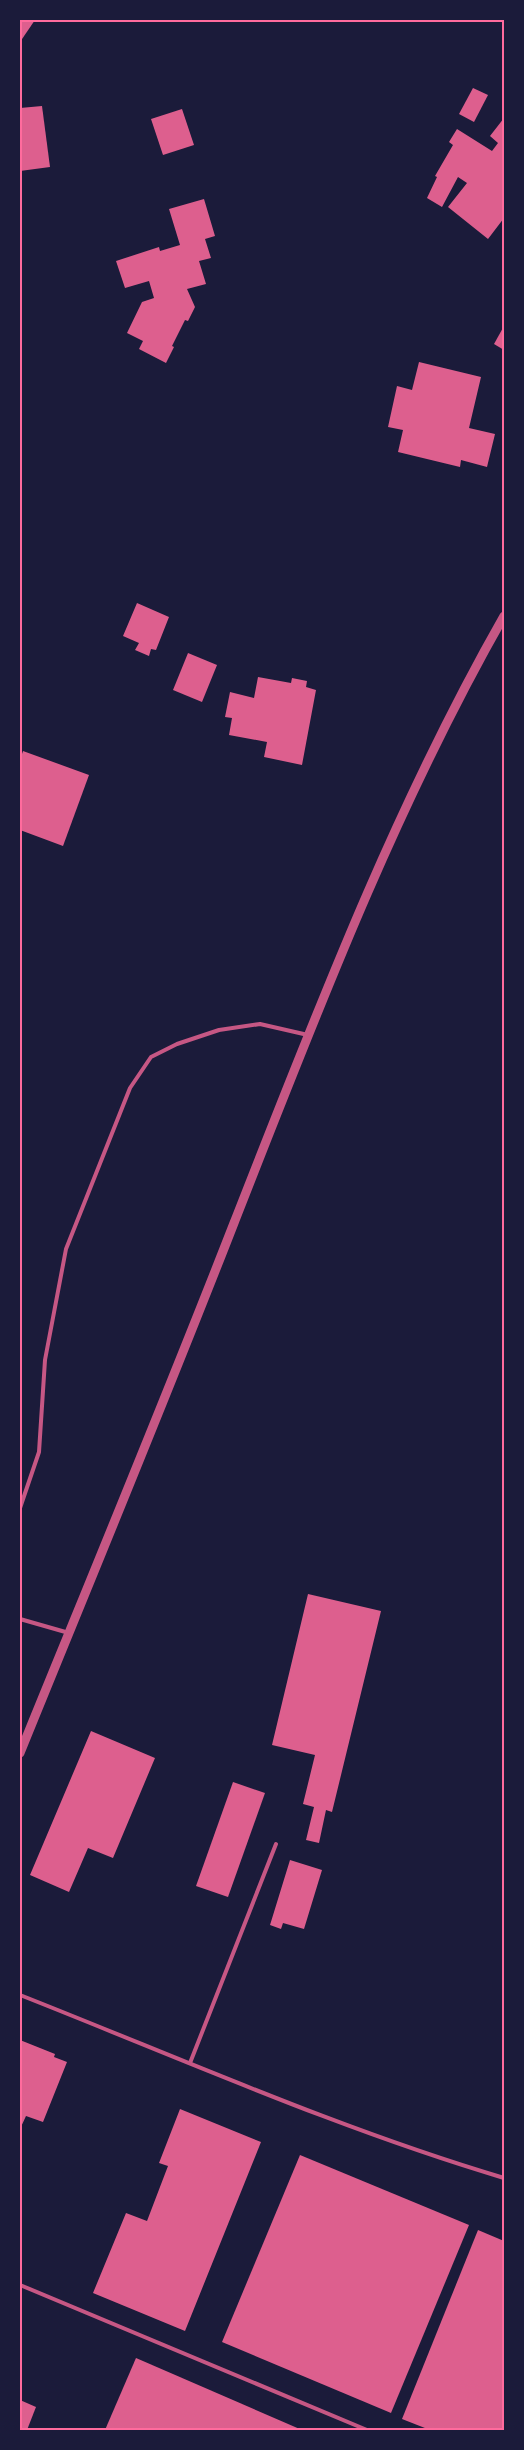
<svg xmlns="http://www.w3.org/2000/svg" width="524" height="2450" viewBox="0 0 524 2450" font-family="'Roboto Condensed',sans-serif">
	<rect width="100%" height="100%" fill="#1b1b3a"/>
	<g fill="#dd5f8e">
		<path d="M20 20H35L20 42Z"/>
		<path d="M473 88 488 95 474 122 459 114Z"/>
		<path d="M42 106 50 167 20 171V108Z"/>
		<path d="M182 109 194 145 163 155 151 119Z"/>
		<path d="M504 118V218L488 239 448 207 467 183 458 177 442 207 427 198 437 177 435 176 453 145 449 142 457 129 492 151 498 143 490 136Z"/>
		<path d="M204 199 215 236 205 239 211 258 199 261 206 284 187 289 195 307 188 321 185 320 172 346 174 347 166 363 139 349 143 341 127 333 142 302 154 298 149 281 125 288 116 261 159 247 160 251 180 245 169 209Z"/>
		<path d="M504 326V350L494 344Z"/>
		<path d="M419 362 481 377 469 428 495 434 487 467 461 460 460 467 398 452 403 430 388 427 397 386 412 390Z"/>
		<path d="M137 603 169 617 156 650 151 649 149 656 135 650 139 643 123 636Z"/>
		<path d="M188 653 217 665 202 702 173 690Z"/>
		<path d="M258 677 291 683 292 678 307 681 306 687 316 690 302 765 264 757 267 742 229 735 232 718 225 717 230 692 254 698Z"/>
		<path d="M23 751 89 775 63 846 20 830V760Z"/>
		<path d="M308 1594 381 1611 332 1812 326 1810 319 1843 306 1840 314 1807 303 1804 315 1755 272 1745Z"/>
		<path d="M91 1731 155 1758 113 1858 88 1848 69 1892 30 1875Z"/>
		<path d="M233 1782 265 1793 228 1897 196 1886Z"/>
		<path d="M290 1860 322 1870 304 1929 283 1923 281 1929 270 1925Z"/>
		<path d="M20 2040 55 2054 54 2057 67 2062 43 2122 26 2116 20 2129Z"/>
		<path d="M180 2109 261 2142 185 2331 93 2293 126 2213 147 2221 168 2166 159 2163Z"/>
		<path d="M300 2155 469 2225 391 2413 222 2342Z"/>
		<path d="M478 2230 504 2241V2430H430L402 2419Z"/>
		<path d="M136 2358 302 2430H105Z"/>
		<path d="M20 2400 36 2407 27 2430H20Z"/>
	</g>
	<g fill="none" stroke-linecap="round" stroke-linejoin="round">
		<g stroke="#c65784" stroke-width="4">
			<path d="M20 1508 39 1452 45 1360 66 1249 130 1088 151 1057 177 1044 219 1030 260 1024 308 1035"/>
			<path d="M20 1619 69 1633"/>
			<path d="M20 1995C180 2058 339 2129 504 2178"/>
			<path d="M190 2063 276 1844"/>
			<path d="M20 2285 367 2430"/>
		</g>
		<path stroke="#c65784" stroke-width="9" d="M20 1753C92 1576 165 1400 234 1223 315 1017 394 809 504 616"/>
	</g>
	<rect width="524" height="2450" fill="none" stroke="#1b1b3a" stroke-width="42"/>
	<rect x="21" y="21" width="482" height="2408" fill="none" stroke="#ff6b9d" stroke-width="2"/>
</svg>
